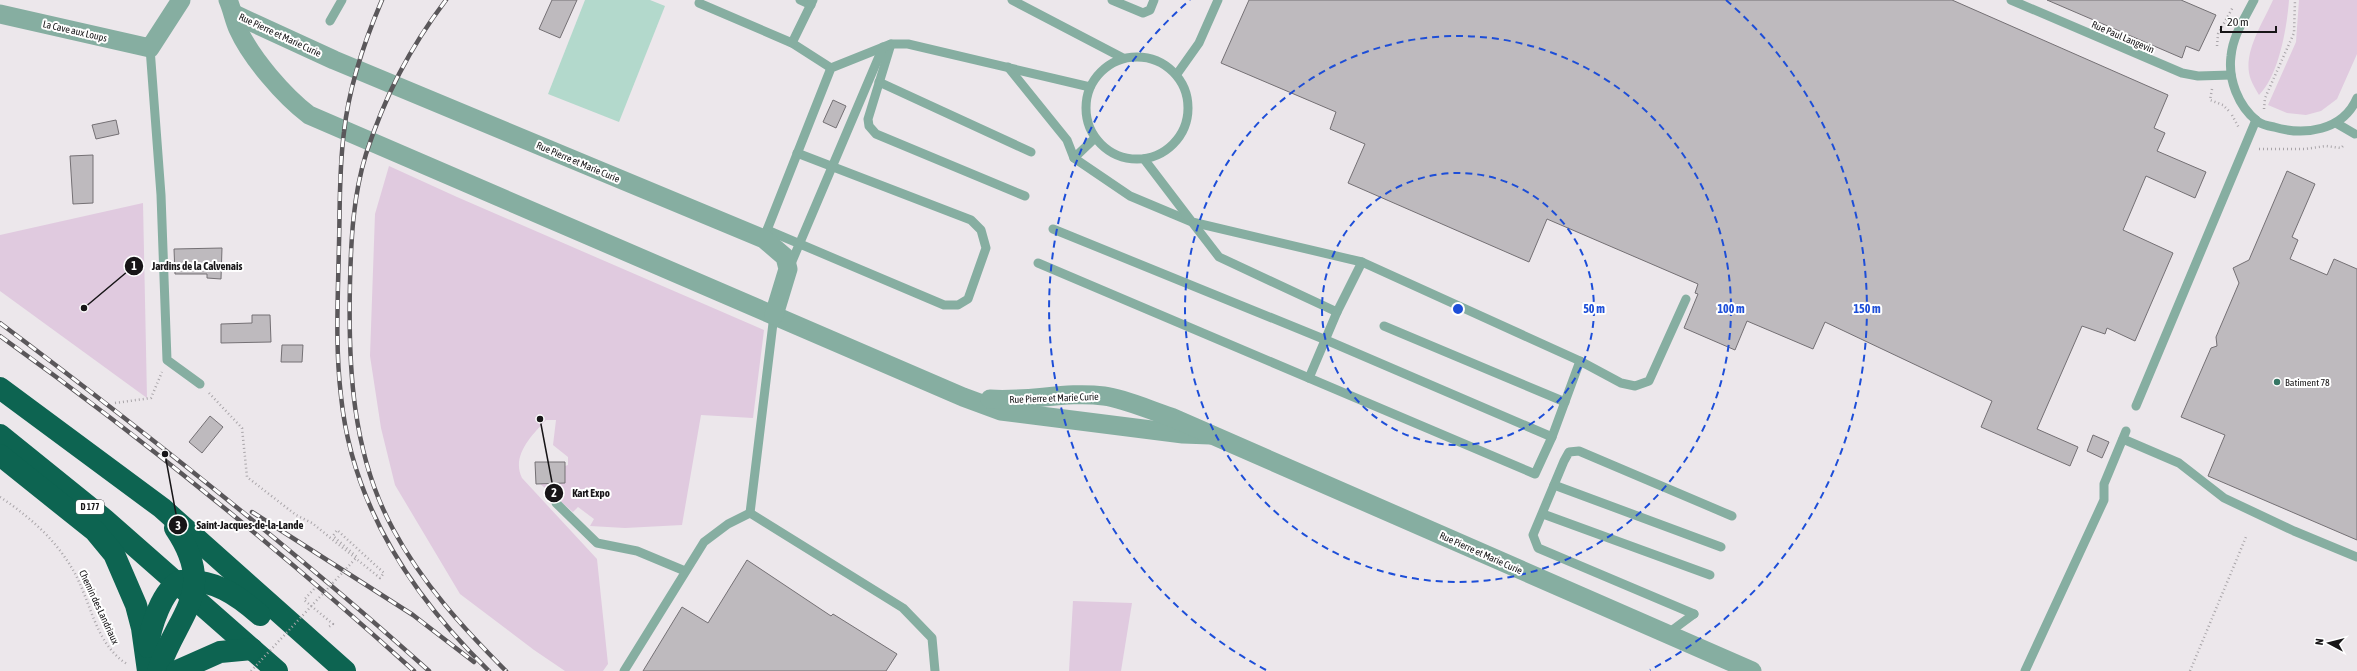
<svg xmlns="http://www.w3.org/2000/svg" width="2357" height="671" viewBox="0 0 2357 671" font-family="'Asap Condensed',sans-serif">
	<rect width="100%" height="100%" fill="#ece7eb"/>
	<g fill="#e0cadf">
		<path d="M2273 0H2289C2287 27 2279 75 2259 95 2256 90 2253 85 2251 80 2241 55 2263 23 2273 0Z"/>
		<path d="M2299 0H2357V54L2337 99 2321 111 2306 115 2287 113 2268 105 2296 42Z"/>
		<path d="M389 166 457 197 764 330 753 418 701 415 682 525 625 528 590 526 594 519 578 507 573 512 539 483H565V466L568 465V457L553 445 556 420H546C532 435 511 456 522 478L597 559 608 664 603 671H565L534 650 460 594 395 485 381 428 370 356 375 214Z"/>
		<path d="M143 203 147 398 0 291V235Z"/>
		<path d="M1073 601 1132 603 1121 671H1069Z"/>
	</g>
	<path fill="#b3d9cc" d="M585 0H650L665 6 619 122 548 94Z"/>
	<g fill="#bebabe" stroke="#747074">
		<path d="M552 0H577L560 38 539 29Z"/>
		<path d="M1249 0H1952L2168 95 2154 128 2165 133 2157 151 2206 172 2195 198 2146 176 2123 230 2173 253 2135 341 2107 328 2105 334 2082 326 2037 429 2078 447 2070 466 1981 427 1992 401 1825 322 1813 349 1747 321 1735 350 1684 328 1698 294 1695 293 1698 284 1547 219 1529 262 1348 183 1365 144 1330 129 1336 112 1221 63Z"/>
		<path d="M2047 0H2181L2216 15 2199 51 2186 46 2182 58Z"/>
		<path d="M833 100 846 106 836 128 823 122Z"/>
		<path d="M116 120 119 134 96 139 92 125Z"/>
		<path d="M93 155V203L73 204 70 156Z"/>
		<path d="M2287 171 2315 184 2292 237 2298 240 2290 259 2327 275 2334 259 2357 269V540L2208 476 2225 435 2181 417 2211 348 2217 346 2216 337 2239 283 2233 268 2249 260Z"/>
		<path d="M222 248 221 279 207 278V274H175L174 249Z"/>
		<path d="M252 315H270L271 342 221 343V324L252 323Z"/>
		<path d="M282 345H303L302 362H281Z"/>
		<path d="M210 416 223 427 202 453 189 442Z"/>
		<path d="M2093 435 2109 442 2102 458 2087 451Z"/>
		<path d="M535 462H565V483L536 484Z"/>
		<path d="M747 560 831 616 833 614 897 654 886 671H643L682 607 708 623Z"/>
	</g>
	<g fill="none" stroke-linecap="round" stroke-linejoin="round">
		<g stroke="#a9a5a9" stroke-width="2.5" stroke-dasharray="1 3" stroke-linecap="butt">
			<path d="M2217 46 2218 34 2233 7"/>
			<path d="M2212 89 2210 100 2223 105 2229 111"/>
			<path d="M2264 109 2265 98 2294 33 2295 0"/>
			<path d="M2232 115 2239 128"/>
			<path d="M2259 149H2305L2326 146 2341 148 2345 144"/>
			<path d="M209 393 242 428 247 477 296 515 312 523 380 578 384 573 337 530 333 536 357 557"/>
			<path d="M115 403 151 398 162 372"/>
			<path d="M0 497C29 516 56 540 73 570 91 601 95 644 127 664"/>
			<path d="M314 589 304 600 333 624 327 628"/>
			<path d="M2190 671 2246 537"/>
		</g>
		<g stroke="#86aea1" stroke-width="9">
			<path d="M800 0 811 5"/>
			<path d="M1012 0 1123 58"/>
			<path d="M1112 0 1143 13 1150 10 1154 0"/>
			<path d="M2011 0 2182 73 2198 76 2231 75"/>
			<path d="M2254 0C2245 18 2233 35 2231 56 2228 79 2238 106 2257 121 2262 125 2268 126 2274 127 2304 136 2343 131 2357 98"/>
			<path d="M699 3 792 43 831 68"/>
			<path d="M330 21 342 0"/>
			<path d="M792 43 813 0"/>
			<path d="M891 44 868 119 869 126 876 134 1025 196"/>
			<path d="M150 48 161 195 167 360 200 384"/>
			<circle cx="1137" cy="108" r="51"/>
			<path d="M1008 67 1067 140 1074 158 1130 196 1192 222 1219 257 1337 312"/>
			<path d="M1177 74 1199 43 1218 0"/>
			<path d="M879 82 1031 152"/>
			<path d="M2336 123 2355 134"/>
			<path d="M1074 158 1095 138"/>
			<path d="M1144 159 1192 222 1362 262 1580 361 1621 383 1635 386 1649 381 1686 299"/>
			<path d="M1053 229 1326 340 1552 437"/>
			<path d="M767 230 944 305H958L968 299 986 248 981 230 971 220 797 153"/>
			<path d="M765 235 831 68 891 44H908L1090 87"/>
			<path d="M1038 263 1535 474 1552 437 1580 361"/>
			<path d="M790 266 883 47"/>
			<path d="M1384 326 1565 402"/>
			<path d="M1309 378 1337 312 1362 262"/>
			<path d="M2136 406 2256 120"/>
			<path d="M2123 439 2179 463 2224 498 2294 531 2357 557"/>
			<path d="M1554 485 1721 547"/>
			<path d="M556 503 597 543 637 551 685 571"/>
			<path d="M750 513 774 315"/>
			<path d="M1543 514 1710 575"/>
			<path d="M1694 614 1538 548 1533 535 1564 461 1569 452 1579 451 1732 516"/>
			<path d="M1667 634 1694 614"/>
			<path d="M624 671 704 542 728 524 750 513 903 608 932 638 935 671"/>
			<path d="M2025 671 2104 500V484L2126 431"/>
		</g>
		<g stroke="#86aea1" stroke-width="19">
			<path d="M228 0C232 9 234 20 238 29 251 58 284 96 309 115L963 397 1001 411 1183 434 1210 435"/>
			<path d="M0 14 150 48 181 0"/>
			<path d="M234 14 334 60 764 239 785 257 788 269 774 315"/>
			<path d="M990 399C1028 402 1066 391 1104 396 1126 399 1149 410 1171 417L1752 671"/>
		</g>
		<g stroke="#0d6451" stroke-width="22">
			<path d="M0 388 162 508 345 671"/>
			<path d="M0 435 104 519 277 671"/>
			<path d="M0 455 95 531 114 554 136 605 142 628 148 671"/>
			<path d="M148 647C150 628 162 589 181 581 214 579 236 594 260 615"/>
			<path d="M158 671C178 612 218 592 175 528"/>
			<path d="M177 671 220 652 252 649"/>
		</g>
		<defs>
			<g id="rail">
				<path d="M382 0C364 42 349 86 344 132 339 169 340 207 339 244 338 295 335 346 341 396 352 506 412 596 489 671"/>
				<path d="M446 0C409 49 385 96 366 154 353 196 351 240 350 283 348 366 352 454 393 529 422 583 463 628 506 671"/>
				<path d="M0 323C148 434 292 548 429 671"/>
				<path d="M0 336C144 439 282 552 414 671"/>
				<path d="M252 512 413 615 474 662"/>
			</g>
		</defs>
		<use href="#rail" stroke="#5a575a" stroke-width="4.5"/>
		<use href="#rail" stroke="#fff" stroke-width="3" stroke-dasharray="9" stroke-linecap="butt"/>
		<path stroke="#a9a5a9" stroke-width="2.5" stroke-dasharray="1 3" stroke-linecap="butt" d="M251 671 357 557"/>
	</g>
	<g fill="none" stroke="#1d4ed8" stroke-width="2" stroke-dasharray="7 5">
		<circle cx="1458" cy="309" r="136"/>
		<circle cx="1458" cy="309" r="273"/>
		<path d="M1266 670A409 409 0 0 1 1190 0M1726 0A409 409 0 0 1 1650 670"/>
	</g>
	<circle fill="#367664" stroke="#fff" stroke-width="1.5" cx="2277" cy="382" r="4"/>
	<g text-anchor="middle" dominant-baseline="central" stroke-width="4" stroke-linejoin="round" paint-order="stroke">
		<rect fill="#fff" stroke="#5d5b5d" stroke-width="1" x="76" y="500" width="28" height="14" rx="3"/>
		<g font-size="9" font-weight="bold" fill="#171517">
			<text x="90" y="507">D 177</text>
		</g>
		<g font-size="10" fill="#171517" stroke="#fff">
			<text transform="translate(75 31) rotate(13)">La Cave aux Loups</text>
			<text transform="translate(280 35) rotate(25)">Rue Pierre et Marie Curie</text>
			<text transform="translate(2123 37) rotate(23)">Rue Paul Langevin</text>
			<text transform="translate(578 162) rotate(23)">Rue Pierre et Marie Curie</text>
			<text transform="translate(1054 398) rotate(-2)">Rue Pierre et Marie Curie</text>
			<text transform="translate(1481 553) rotate(24)">Rue Pierre et Marie Curie</text>
			<text transform="translate(99 607) rotate(65)">Chemin des Landriaux</text>
		</g>
		<g font-size="10" fill="#171517" stroke="#fff" text-anchor="start">
			<text x="2285" y="382">Batiment 78</text>
		</g>
	</g>
	<circle cx="1458" cy="309" r="6" fill="#1d4ed8" stroke="#fff" stroke-width="2"/>
	<g font-size="12" text-anchor="middle" font-weight="bold" fill="#1d4ed8" stroke="#fff" stroke-width="4" stroke-linejoin="round" paint-order="stroke">
		<text x="1594" y="313">50 m</text>
		<text x="1731" y="313">100 m</text>
		<text x="1867" y="313">150 m</text>
	</g>
	<path fill="none" stroke="#171517" stroke-width="1.5" d="M84 308L134 266M540 419L554 493M165 454L178 525"/>
	<g fill="#171517" stroke="#fff" stroke-width="1.5">
		<circle cx="84" cy="308" r="4"/>
		<circle cx="540" cy="419" r="4"/>
		<circle cx="165" cy="454" r="4"/>
		<circle cx="134" cy="266" r="10"/>
		<circle cx="554" cy="493" r="10"/>
		<circle cx="178" cy="525" r="10"/>
	</g>
	<g font-size="12" text-anchor="middle" font-weight="bold" fill="#fff">
		<text x="134" y="270">1</text>
		<text x="554" y="497">2</text>
		<text x="178" y="530">3</text>
	</g>
	<g font-size="11" text-anchor="middle" font-weight="bold" fill="#171517" stroke="#fff" stroke-width="4" stroke-linejoin="round" paint-order="stroke">
		<text x="197" y="270">Jardins de la Calvenais</text>
		<text x="591" y="497">Kart Expo</text>
		<text x="250" y="529">Saint-Jacques-de-la-Lande</text>
	</g>
	<g transform="translate(2329 643) rotate(277)" stroke="#ffffff" stroke-width="3" paint-order="stroke">
	<path d="M0-3L7 15L0 10L-7 15Z" fill="#171517"/>
	<text y="-6" font-size="11" font-weight="bold" text-anchor="middle" fill="#171517">N</text>
	</g>
	<path d="M2221 26v6h55v-6" fill="none" stroke="#171517" stroke-width="2"/>
	<text x="2227" y="26" font-size="12" fill="#171517" stroke="#ffffff" stroke-width="3" paint-order="stroke">20 m</text>
</svg>
